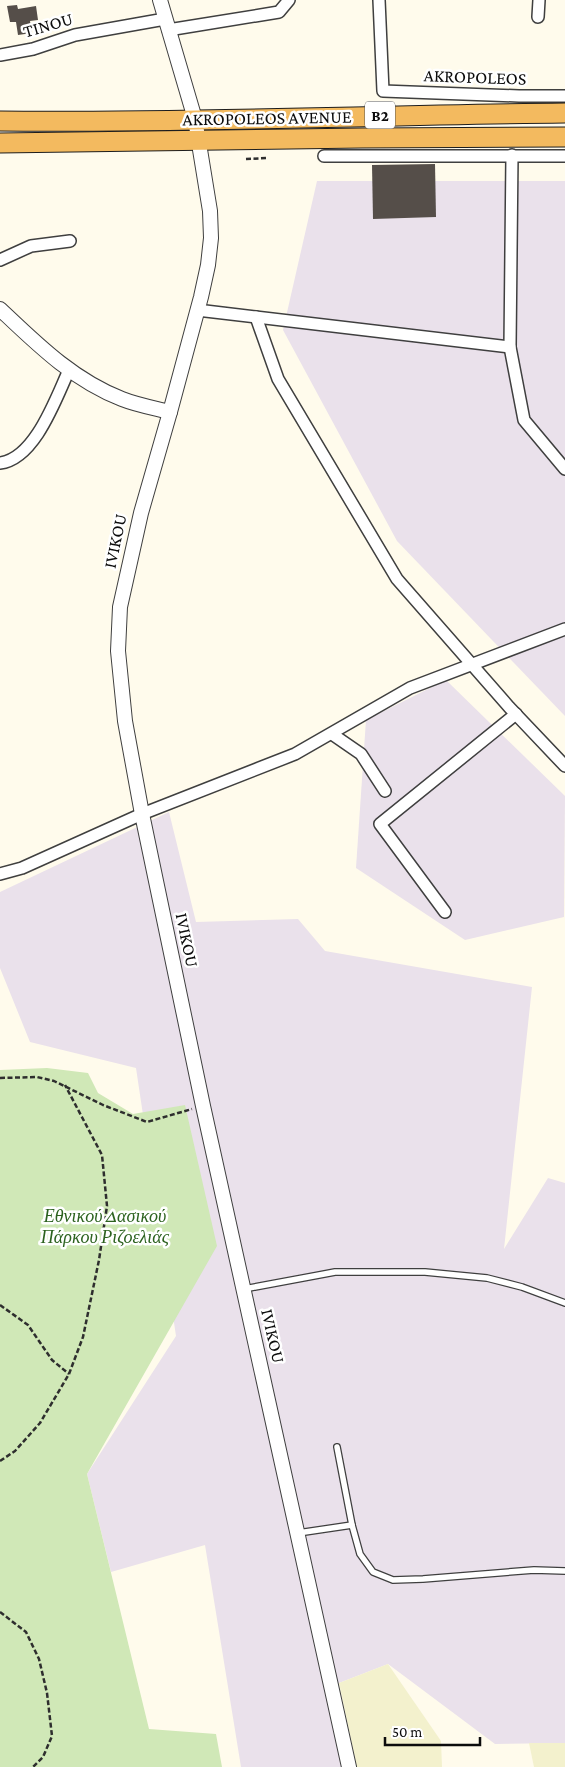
<svg xmlns="http://www.w3.org/2000/svg" width="565" height="1767" viewBox="0 0 565 1767" font-family="'Crimson Pro',serif">
	<rect width="100%" height="100%" fill="#fffbec"/>
	<g fill="#eae1eb">
		<path d="M317 181H565V716L397 541 283 330Z"/>
		<path d="M446 680 565 796 564 917 465 940 356 868 366 720Z"/>
		<path d="M169 812 196 922 298 919 325 951 532 987 504 1249 548 1178 565 1183V1743L495 1744 388 1664 339 1683 341 1767H241L205 1545 111 1572 87 1474 176 1336 136 1068 30 1042 0 968V892Z"/>
	</g>
	<g fill="#f3f1cd">
		<path d="M388 1664 441 1741 442 1767H357L339 1683Z"/>
		<path d="M529 1743H565V1767H534Z"/>
	</g>
	<path fill="#d0e8b7" d="M47 1068 88 1073 98 1093 133 1114 185 1105 217 1246 87 1474 149 1729 216 1734 222 1767H0V1070Z"/>
	<g fill="#554e49">
		<path d="M17 5 18 9 36 6 38 20 30 21 32 33 18 35 16 22H10L7 6Z"/>
		<path d="M435 164 436 217 373 219 372 165Z"/>
	</g>
	<g fill="none" stroke-linecap="round" stroke-linejoin="round">
		<defs>
			<g id="service">
				<path d="M244 1289 335 1272H425L487 1278 522 1287 565 1303"/>
				<path d="M337 1447 352 1525 360 1554 373 1572 393 1580 423 1579 534 1570 565 1571"/>
				<path d="M298 1533 352 1525"/>
			</g>
			<g id="minor">
				<path d="M379 0 383 91 519 96H565"/>
				<path d="M538 17 539 0"/>
				<path d="M168 30 279 12 289 0"/>
				<path d="M0 55 33 49 75 35 165 19"/>
				<path d="M512 155 510 347 524 420 565 469"/>
				<path d="M324 156H565"/>
				<path d="M0 260 31 246 70 241"/>
				<path d="M197 310 510 347"/>
				<path d="M256 317 278 379 397 579 509 707 565 766"/>
				<path d="M0 463C35 459 56 398 69 370"/>
				<path d="M332 734 361 754 385 791"/>
				<path d="M0 874 22 868 142 814 295 754 410 688 565 629"/>
				<path d="M445 912 380 824 516 714"/>
			</g>
			<g id="tertiary">
				<path d="M160 0 195 119 210 211 211 238 208 265 201 297 170 412 141 513 120 607 118 651 125 721 142 814 203 1106 349 1767"/>
				<path d="M0 309C37 344 73 380 122 399 137 405 154 408 170 412"/>
			</g>
			<g id="trunk">
				<path d="M0 121C188 123 377 115 565 113"/>
				<path d="M0 143 362 138 565 137"/>
			</g>
		</defs>
		<use href="#service" stroke="#3f3f3f" stroke-width="8"/>
		<use href="#minor" stroke="#3f3f3f" stroke-width="14"/>
		<use href="#tertiary" stroke="#3f3f3f" stroke-width="16"/>
		<use href="#trunk" stroke="#1d1d1d" stroke-width="21"/>
		<g stroke="#2e2e2e" stroke-width="2.5" stroke-dasharray="5 2.5" stroke-linecap="butt">
			<path d="M246 159 268 158"/>
			<path d="M0 1078 37 1077 54 1081 103 1105 147 1122 192 1109"/>
			<path d="M0 1305 28 1325 52 1360 69 1374"/>
			<path d="M0 1461 15 1451 40 1423 69 1374 83 1337 99 1260 107 1206 102 1155 65 1085"/>
			<path d="M0 1612 26 1632 39 1659 47 1693 52 1736 43 1757 33 1767"/>
		</g>
		<use href="#service" stroke="#fff" stroke-width="5.5"/>
		<use href="#minor" stroke="#fff" stroke-width="11"/>
		<use href="#tertiary" stroke="#fff" stroke-width="14"/>
		<use href="#trunk" stroke="#f3ba5f" stroke-width="19"/>
	</g>
	<g text-anchor="middle" dominant-baseline="central" stroke-width="5" stroke-linejoin="round" paint-order="stroke">
		<rect fill="#fff" stroke="#555" stroke-width="1" x="365" y="101.5" width="30" height="27" rx="4"/>
		<g font-size="16" font-weight="bold" fill="#0c0c0c">
			<text x="380" y="115">B2</text>
		</g>
		<g font-size="18" fill="#0c0c0c" stroke="#fff">
			<text transform="translate(48 25) rotate(-16)">TINOU</text>
			<text transform="translate(475 77) rotate(2)">AKROPOLEOS</text>
			<text transform="translate(267 118) rotate(-1)">AKROPOLEOS AVENUE</text>
			<text transform="translate(115 541) rotate(-78)">IVIKOU</text>
			<text transform="translate(187 940) rotate(78)">IVIKOU</text>
			<text transform="translate(273 1336) rotate(77)">IVIKOU</text>
		</g>
		<g font-size="18" font-style="italic" fill="#2c621f" stroke="#fff">
			<text x="105" y="1216">Εθνικού Δασικού<tspan x="105" dy="21">Πάρκου Ριζοελιάς</tspan></text>
		</g>
	</g>
	<path d="M385 1737v8h95v-8" fill="none" stroke="#0c0c0c" stroke-width="2.5"/>
	<text x="392" y="1737" font-size="15" fill="#0c0c0c" stroke="#ffffff" stroke-width="4" paint-order="stroke">50 m</text>
</svg>
